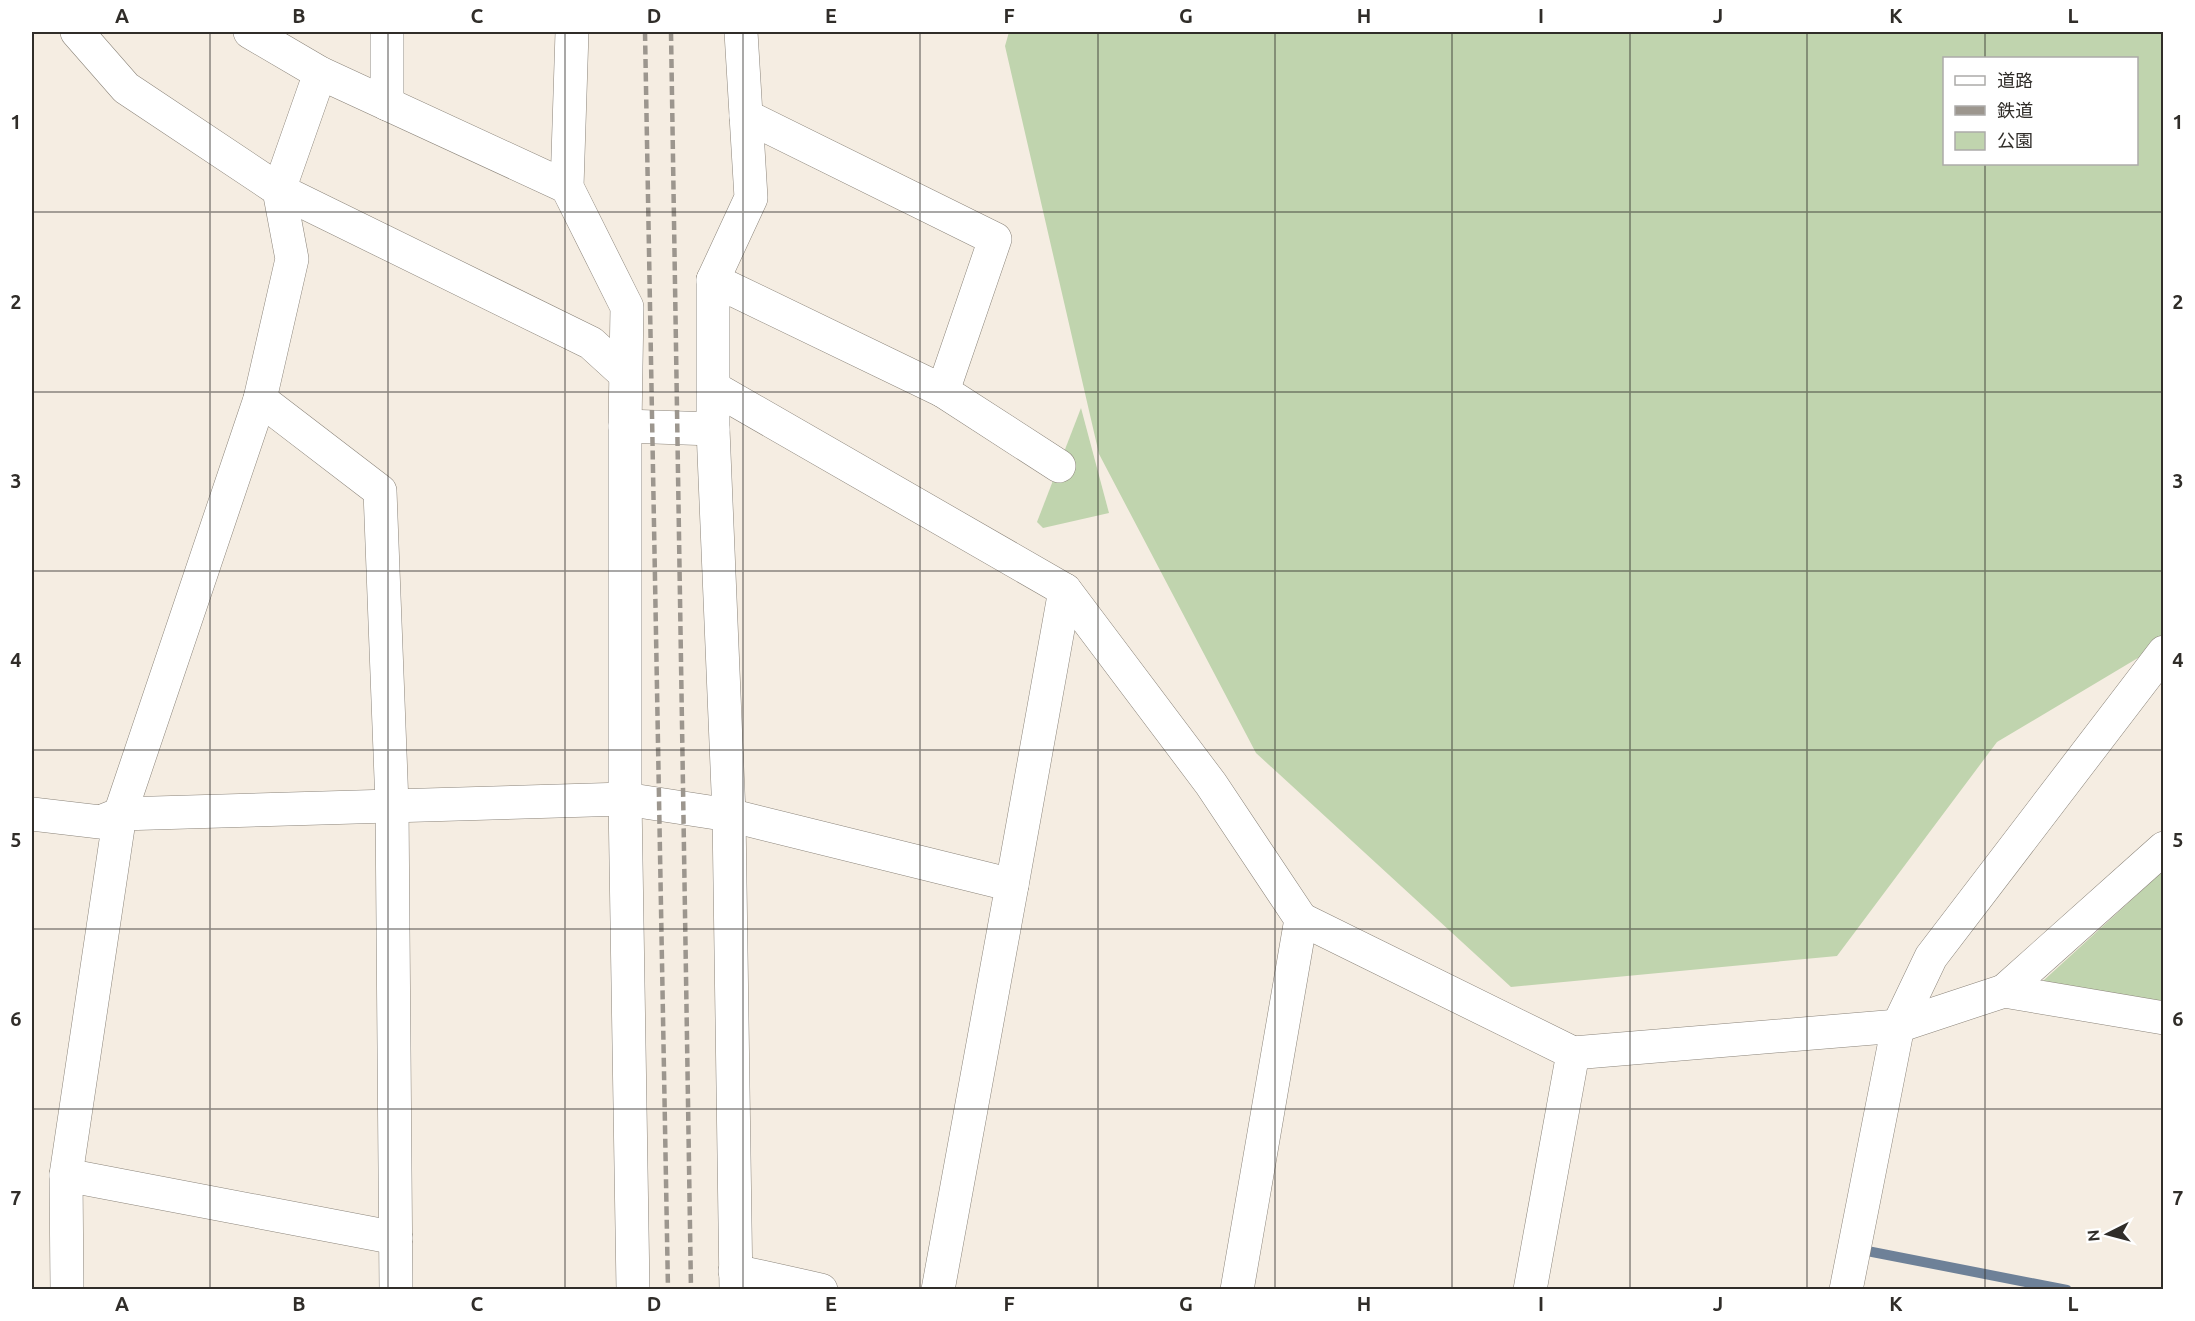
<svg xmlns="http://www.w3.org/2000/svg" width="2195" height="1321" viewBox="0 0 2195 1321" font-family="Ubuntu,'Noto Sans JP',sans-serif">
	<rect width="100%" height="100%" fill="#f5ede2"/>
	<g fill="#c0d4ae" fill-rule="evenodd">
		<path d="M1009 32H2163V643L1997 742 1837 956 1511 987 1256 753 1099 454 1005 46ZM1944 58H2136V164H1944Z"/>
		<path d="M1081 408 1109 513 1043 528 1037 522Z"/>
		<path d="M2163 871V1002L2043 981Z"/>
	</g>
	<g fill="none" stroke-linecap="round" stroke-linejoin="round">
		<path stroke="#6e8198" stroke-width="10" d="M1862 1250 2067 1290"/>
		<defs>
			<g id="minor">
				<path d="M77 32 126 88 279 190 591 343 625 374"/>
				<path d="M250 32 320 73 567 187"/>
				<path d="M572 32 567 187 627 307 625 426V799L633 1290"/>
				<path d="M387 104V32"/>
				<path d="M713 280 943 391 995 239 746 116"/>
				<path d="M714 388 1065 590 1012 885"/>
				<path d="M943 391 1059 466"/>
				<path d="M260 399 380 491 392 805 396 1290"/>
				<path d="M625 426 713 429"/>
				<path d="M1065 590 1211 784 1301 919 1237 1290"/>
				<path d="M32 814 100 822 120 814 625 799 729 815 1012 885 938 1290"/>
				<path d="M1301 919 1573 1053 1530 1290"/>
				<path d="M2004 991 2164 848"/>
				<path d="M1573 1053 1898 1026 2004 991 2164 1018"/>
				<path d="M66 1175 396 1238"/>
				<path d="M735 1271 821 1290"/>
				<path d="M67 1290 66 1175 120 814 260 399 292 259 279 190 320 73"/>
				<path d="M736 1290 729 815 713 429V280L751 198 741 32"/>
			</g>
			<path id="tertiary" d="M1846 1290 1898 1026 1931 957 2164 652"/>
		</defs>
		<use href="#minor" stroke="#8b847a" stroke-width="34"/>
		<use href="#tertiary" stroke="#8b847a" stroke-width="34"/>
		<use href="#minor" stroke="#fff" stroke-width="33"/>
		<use href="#tertiary" stroke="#fff" stroke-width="33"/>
		<g stroke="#9c968e" stroke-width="4.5" stroke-dasharray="9 4.5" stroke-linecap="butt">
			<path d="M645 32 668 1290"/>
			<path d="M671 32 691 1290"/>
		</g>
	</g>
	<path fill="none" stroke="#302d29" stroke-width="1.5" stroke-opacity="0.55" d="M210 32V1290M388 32V1290M565 32V1290M743 32V1290M920 32V1290M1098 32V1290M1275 32V1290M1452 32V1290M1630 32V1290M1807 32V1290M1985 32V58M1985 164V1290M32 212H2164M32 392H2164M32 571H2164M32 750H2164M32 929H2164M32 1109H2164"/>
	<rect width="2195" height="1321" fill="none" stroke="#ffffff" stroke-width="66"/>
	<rect x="1943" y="57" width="195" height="108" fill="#ffffff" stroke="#acaba9" stroke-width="1.5"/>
	<rect x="1955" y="76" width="30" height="9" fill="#ffffff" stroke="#acaba9" stroke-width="1.5"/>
	<text x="1997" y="87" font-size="18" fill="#302d29">道路</text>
	<rect x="1955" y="106" width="30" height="9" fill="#9c968e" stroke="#acaba9" stroke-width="1.5"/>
	<text x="1997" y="117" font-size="18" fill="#302d29">鉄道</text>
	<rect x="1955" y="132" width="30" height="18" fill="#c0d4ae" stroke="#acaba9" stroke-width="1.5"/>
	<text x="1997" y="147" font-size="18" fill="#302d29">公園</text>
	<g transform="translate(2108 1234) rotate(264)" stroke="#ffffff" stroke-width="4.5" paint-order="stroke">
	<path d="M0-4.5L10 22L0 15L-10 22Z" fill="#302d29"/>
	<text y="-9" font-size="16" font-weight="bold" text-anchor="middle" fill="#302d29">N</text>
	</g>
	<rect x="33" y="33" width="2129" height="1255" fill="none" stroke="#302d29" stroke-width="2"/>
	<g font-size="20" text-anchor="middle" font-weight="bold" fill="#302d29">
		<text x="122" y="23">A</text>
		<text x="299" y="23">B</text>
		<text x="477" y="23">C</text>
		<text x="654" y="23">D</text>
		<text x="831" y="23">E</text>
		<text x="1009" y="23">F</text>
		<text x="1186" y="23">G</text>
		<text x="1364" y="23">H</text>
		<text x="1541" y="23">I</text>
		<text x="1718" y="23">J</text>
		<text x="1896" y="23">K</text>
		<text x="2073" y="23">L</text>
		<text x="16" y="129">1</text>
		<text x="2178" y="129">1</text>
		<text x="16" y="309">2</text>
		<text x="2178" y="309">2</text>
		<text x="16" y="488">3</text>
		<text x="2178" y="488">3</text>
		<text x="16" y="667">4</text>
		<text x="2178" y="667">4</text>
		<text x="16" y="847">5</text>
		<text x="2178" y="847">5</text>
		<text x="16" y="1026">6</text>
		<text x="2178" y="1026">6</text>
		<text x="16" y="1205">7</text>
		<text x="2178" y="1205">7</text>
		<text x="122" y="1311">A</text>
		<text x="299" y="1311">B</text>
		<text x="477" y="1311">C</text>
		<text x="654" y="1311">D</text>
		<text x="831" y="1311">E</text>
		<text x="1009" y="1311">F</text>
		<text x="1186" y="1311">G</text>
		<text x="1364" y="1311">H</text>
		<text x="1541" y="1311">I</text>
		<text x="1718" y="1311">J</text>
		<text x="1896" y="1311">K</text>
		<text x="2073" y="1311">L</text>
	</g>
</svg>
